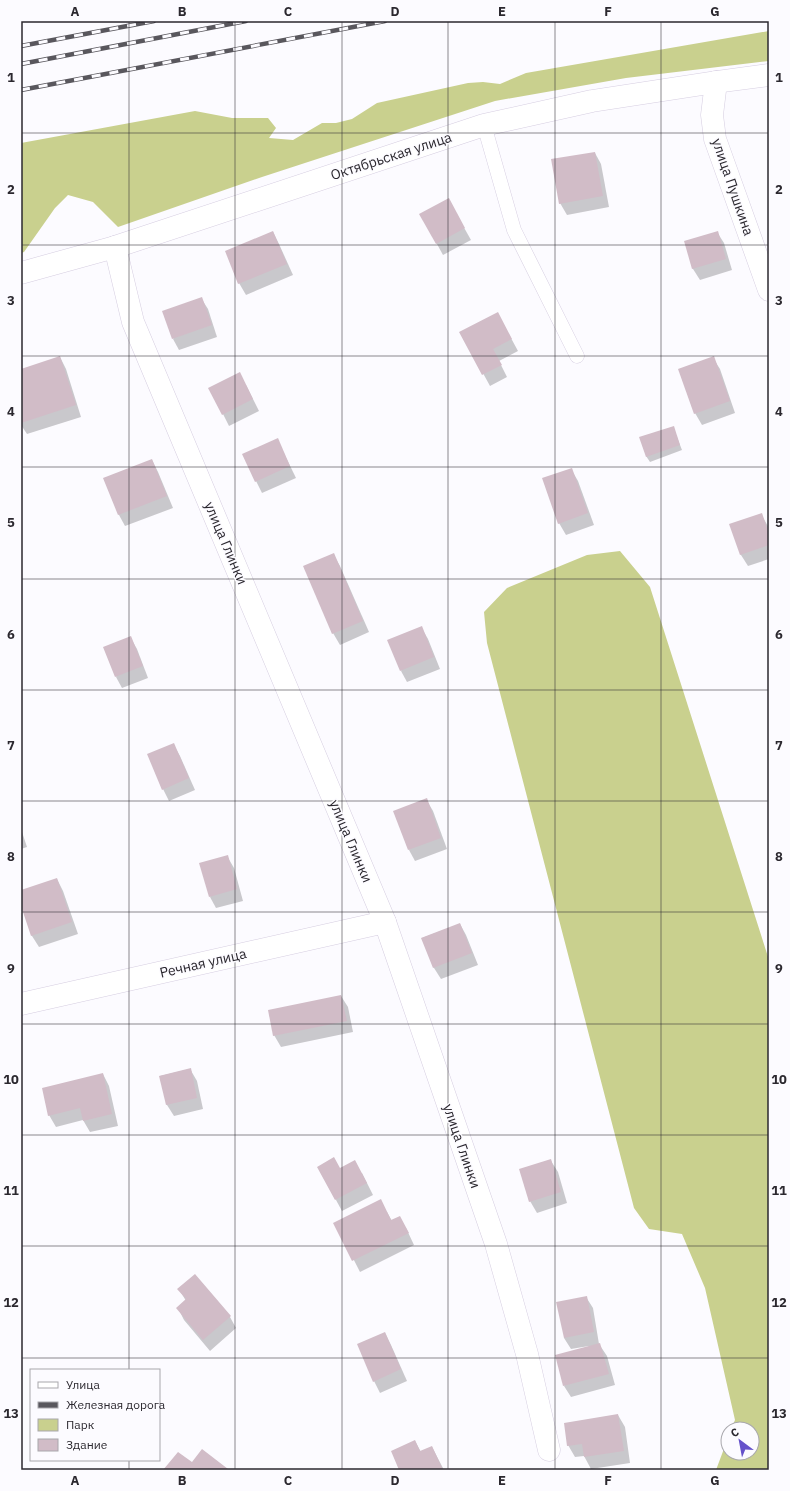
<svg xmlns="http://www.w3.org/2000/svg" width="790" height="1491" viewBox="0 0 790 1491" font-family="'IBM Plex Sans',sans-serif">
	<rect width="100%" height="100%" fill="#fcfbff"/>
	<g fill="#c9d08e">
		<path d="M769 31V61L626 78 495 101 262 177 118 227 93 202 68 195 55 208 24 252 21 253V143L195 111 232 118H268L276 128 269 138 293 140 322 123H336L352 119 377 103 468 83 483 82 500 84 526 73Z"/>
		<path d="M620 551 650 587 769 960V1470H716L728 1438V1453H752V1429H731L735 1420 705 1288 682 1234 649 1229 634 1208 487 643 484 612 507 588 587 555Z"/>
	</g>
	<g fill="#0003">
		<path d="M595 153 601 164 609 207 567 215 560 203Z"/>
		<path d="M448 199 471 240 443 255 421 215Z"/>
		<path d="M273 232 279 244 293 275 246 295 239 283Z"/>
		<path d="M717 232 724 243 732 270 700 280 693 269 685 242Z"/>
		<path d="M201 298 208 309 217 337 179 350 173 339Z"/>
		<path d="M504 325 518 351 499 361 507 377 490 386 461 333Z"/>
		<path d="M60 357 66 369 81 417 27 434 21 425V370Z"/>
		<path d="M713 358 720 369 735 413 702 425 695 413Z"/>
		<path d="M246 385 259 411 229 426 223 414Z"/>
		<path d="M673 427 682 450 650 462 646 456Z"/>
		<path d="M277 439 296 478 262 493 256 481Z"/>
		<path d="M152 460 158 472 173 508 125 526 119 515 104 479Z"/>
		<path d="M571 469 578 481 594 525 566 535 559 523Z"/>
		<path d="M761 514 769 528V559L748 566 741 555 731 525Z"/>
		<path d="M333 554 340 566 369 632 340 645 333 633Z"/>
		<path d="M421 627 428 639 440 669 407 682 401 671Z"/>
		<path d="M130 637 137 649 148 678 122 688 116 677Z"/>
		<path d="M173 744 180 756 195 790 169 801 163 789Z"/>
		<path d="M426 799 433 811 447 849 415 861 409 850Z"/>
		<path d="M21 829 27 847 21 849Z"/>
		<path d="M227 856 234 868 243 901 216 908 210 897Z"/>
		<path d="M57 879 63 891 78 934 39 947 32 936 21 903V891Z"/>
		<path d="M460 924 466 935 478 965 441 979 434 968 422 938Z"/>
		<path d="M341 996 348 1007 353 1032 281 1047 274 1035Z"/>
		<path d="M190 1069 197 1081 203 1109 174 1116 167 1105 160 1076Z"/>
		<path d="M103 1074 109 1086 118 1126 90 1132 83 1120 56 1127 49 1115Z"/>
		<path d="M551 1161 558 1172 567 1203 537 1213 530 1201Z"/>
		<path d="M340 1169 362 1173 373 1195 342 1211 336 1200Z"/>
		<path d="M387 1212 392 1221 406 1228 414 1245 360 1272 335 1223Z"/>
		<path d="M179 1289 230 1317 236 1328 210 1351 184 1320 178 1308 186 1301Z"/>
		<path d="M586 1297 593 1308 599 1344 607 1356 615 1385 571 1397 564 1386 589 1347V1346L571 1349 564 1338Z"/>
		<path d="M385 1333 391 1345 407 1381 380 1393 374 1381Z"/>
		<path d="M618 1415 625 1427 630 1463 591 1469 584 1456 575 1457 568 1445Z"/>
		<path d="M415 1441 421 1452 432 1447 444 1470H400Z"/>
	</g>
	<g fill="#d1bcc7">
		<path d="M595 152 603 196 559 204 551 159Z"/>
		<path d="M449 198 465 228 436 244 419 214Z"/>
		<path d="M273 231 287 264 238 284 225 251Z"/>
		<path d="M718 231 726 259 692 269 684 241Z"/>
		<path d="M202 297 212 325 172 339 162 311Z"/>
		<path d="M498 312 512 339 493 349 502 365 482 375 459 332Z"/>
		<path d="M60 356 76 405 21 423V369Z"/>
		<path d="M714 356 730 401 694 414 678 369Z"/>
		<path d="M240 372 253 399 222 415 208 388Z"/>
		<path d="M674 426 680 445 646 457 639 437Z"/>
		<path d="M278 438 290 466 255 482 242 454Z"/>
		<path d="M152 459 167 496 118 515 103 478Z"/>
		<path d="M572 468 588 513 558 524 542 478Z"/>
		<path d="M762 513 769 534V545L740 555 729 524Z"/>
		<path d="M334 553 363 621 332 634 303 566Z"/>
		<path d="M422 626 434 657 400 671 387 640Z"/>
		<path d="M131 636 143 666 115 677 103 647Z"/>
		<path d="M174 743 189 778 162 790 147 754Z"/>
		<path d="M427 798 441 838 408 850 393 811Z"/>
		<path d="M228 855 237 889 209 897 199 863Z"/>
		<path d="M57 878 72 922 31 936 21 906V890Z"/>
		<path d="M460 923 472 953 433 968 421 938Z"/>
		<path d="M341 995 347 1021 273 1036 268 1010Z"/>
		<path d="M191 1068 197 1098 166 1105 159 1076Z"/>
		<path d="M103 1073 112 1114 83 1121 80 1108 48 1116 42 1088Z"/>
		<path d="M334 1157 340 1168 355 1160 367 1183 335 1200 317 1167Z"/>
		<path d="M551 1159 561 1192 529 1202 519 1169Z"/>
		<path d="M381 1199 391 1220 400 1216 409 1233 352 1261 333 1223Z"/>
		<path d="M195 1274 231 1316 203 1340 176 1308 186 1299 177 1289Z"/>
		<path d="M587 1296 594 1332 564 1338 556 1302Z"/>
		<path d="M385 1332 401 1369 373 1382 357 1344Z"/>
		<path d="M600 1343 609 1374 563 1386 555 1355Z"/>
		<path d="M618 1414 624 1451 584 1457 582 1444 567 1446 564 1423Z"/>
		<path d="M415 1440 420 1451 432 1446 443 1470H399L391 1451Z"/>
		<path d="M202 1449 228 1469 227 1470H163L178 1452 192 1462Z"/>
	</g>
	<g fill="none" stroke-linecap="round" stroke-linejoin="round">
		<defs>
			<path id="service" d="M484 125 514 230 577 356"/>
			<g id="minor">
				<path d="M716 82 712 115 715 139 769 290"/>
				<path d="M115 247 133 322 385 922 496 1244 527 1354 549 1450"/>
				<path d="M21 273 115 247 484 125 592 101 716 82 769 75"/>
				<path d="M21 1004 385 922"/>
			</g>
		</defs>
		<use href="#service" stroke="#d6cee1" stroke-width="15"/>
		<use href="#minor" stroke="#d6cee1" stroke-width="23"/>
		<use href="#service" stroke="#fff" stroke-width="14"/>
		<use href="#minor" stroke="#fff" stroke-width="22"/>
		<defs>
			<g id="rail">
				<path d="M21 46 154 21"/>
				<path d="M21 64 246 21"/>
				<path d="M21 90 385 21"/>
			</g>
		</defs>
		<use href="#rail" stroke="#59575d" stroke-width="4.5"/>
		<use href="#rail" stroke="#fcfbff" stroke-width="3" stroke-dasharray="9" stroke-linecap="butt"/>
	</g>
	<path fill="none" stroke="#2b282f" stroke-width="1" stroke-opacity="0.55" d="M129 21V1370M235 21V1470M342 21V1470M448 21V1470M555 21V1470M661 21V1470M21 133H769M21 245H769M21 356H769M21 467H769M21 579H769M21 690H769M21 801H769M21 912H769M21 1024H769M21 1135H769M21 1246H769M21 1358H769M129 1460V1470"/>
	<g text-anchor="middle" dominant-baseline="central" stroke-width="3" stroke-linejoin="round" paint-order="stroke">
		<g font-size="14" fill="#2b282f" stroke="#fcfbff">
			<text transform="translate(391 156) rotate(-18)">Октябрьская улица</text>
			<text transform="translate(733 187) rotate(71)">улица Пушкина</text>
			<text transform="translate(226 543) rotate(67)">улица Глинки</text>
			<text transform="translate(351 841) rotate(67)">улица Глинки</text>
			<text transform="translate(203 963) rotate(-13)">Речная улица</text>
			<text transform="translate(462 1146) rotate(71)">улица Глинки</text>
		</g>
	</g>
	<rect width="790" height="1491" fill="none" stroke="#fcfbff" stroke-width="44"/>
	<rect x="30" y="1369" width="130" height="92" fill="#fcfbff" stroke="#a8a7ac"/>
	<rect x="38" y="1382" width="20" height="6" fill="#ffffff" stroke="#a8a7ac"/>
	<text x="66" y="1389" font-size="12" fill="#2b282f">Улица</text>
	<rect x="38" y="1402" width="20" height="6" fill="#59575d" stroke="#a8a7ac"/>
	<text x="66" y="1409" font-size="12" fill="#2b282f">Железная дорога</text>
	<rect x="38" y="1419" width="20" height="12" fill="#c9d08e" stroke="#a8a7ac"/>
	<text x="66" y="1429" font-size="12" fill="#2b282f">Парк</text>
	<rect x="38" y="1439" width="20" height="12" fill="#d1bcc7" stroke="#a8a7ac"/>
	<text x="66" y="1449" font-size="12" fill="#2b282f">Здание</text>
	<g transform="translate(740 1441) rotate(328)"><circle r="19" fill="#fcfbff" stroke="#a8a7ac"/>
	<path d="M0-3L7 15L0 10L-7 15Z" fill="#6551ca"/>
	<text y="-6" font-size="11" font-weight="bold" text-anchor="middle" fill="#2b282f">С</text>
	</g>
	<rect x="22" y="22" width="746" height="1447" fill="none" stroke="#2b282f" stroke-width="1.5"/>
	<g font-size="13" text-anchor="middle" font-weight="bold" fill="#2b282f">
		<text x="75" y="16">A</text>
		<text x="182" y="16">B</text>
		<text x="288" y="16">C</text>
		<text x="395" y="16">D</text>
		<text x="502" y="16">E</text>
		<text x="608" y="16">F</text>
		<text x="715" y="16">G</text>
		<text x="11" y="82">1</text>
		<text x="779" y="82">1</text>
		<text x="11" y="194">2</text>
		<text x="779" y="194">2</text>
		<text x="11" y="305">3</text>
		<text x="779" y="305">3</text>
		<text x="11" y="416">4</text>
		<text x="779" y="416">4</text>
		<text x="11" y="527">5</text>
		<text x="779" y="527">5</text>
		<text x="11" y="639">6</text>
		<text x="779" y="639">6</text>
		<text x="11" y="750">7</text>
		<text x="779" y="750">7</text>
		<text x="11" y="861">8</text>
		<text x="779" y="861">8</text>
		<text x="11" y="973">9</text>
		<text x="779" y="973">9</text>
		<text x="11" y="1084">10</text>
		<text x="779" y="1084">10</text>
		<text x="11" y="1195">11</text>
		<text x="779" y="1195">11</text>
		<text x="11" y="1307">12</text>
		<text x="779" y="1307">12</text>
		<text x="11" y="1418">13</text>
		<text x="779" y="1418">13</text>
		<text x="75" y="1485">A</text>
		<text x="182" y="1485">B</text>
		<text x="288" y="1485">C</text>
		<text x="395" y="1485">D</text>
		<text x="502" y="1485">E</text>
		<text x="608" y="1485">F</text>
		<text x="715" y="1485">G</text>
	</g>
</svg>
